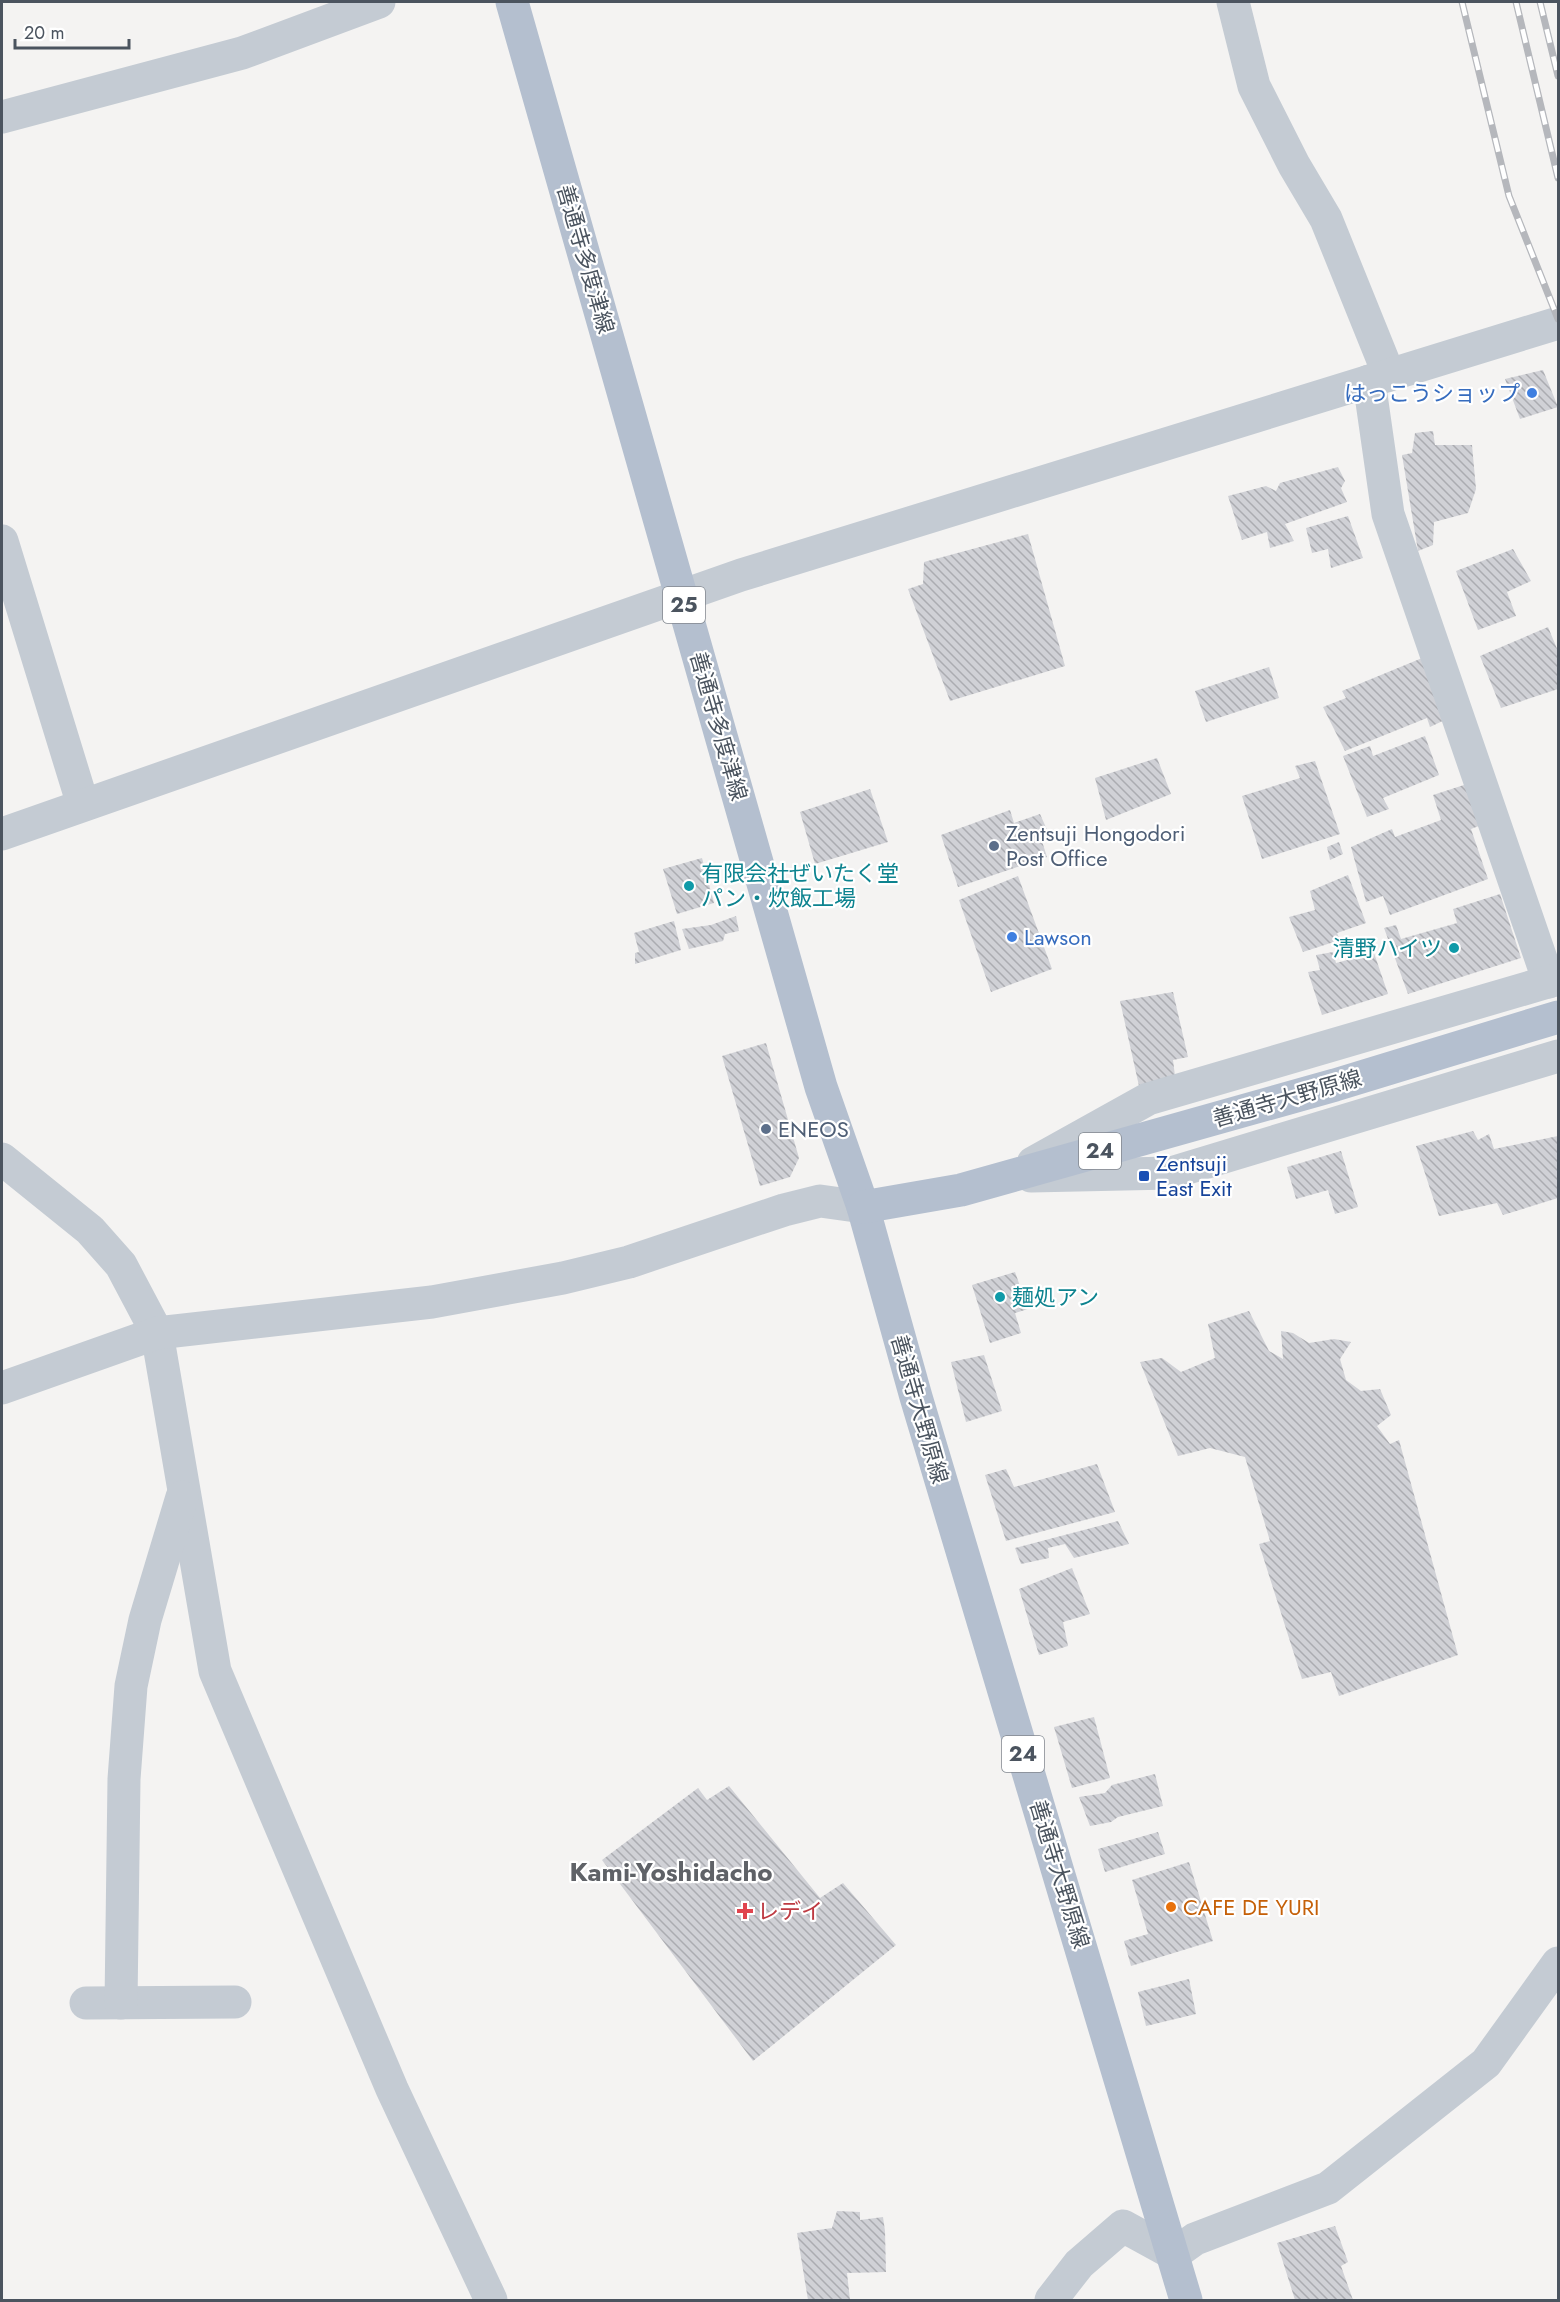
<svg xmlns="http://www.w3.org/2000/svg" width="1560" height="2302" viewBox="0 0 1560 2302" font-family="Jost,'Noto Sans JP',sans-serif">
	<defs>
		<pattern id="building-back-hatch" width="6" height="6" patternUnits="userSpaceOnUse" patternTransform="scale(1.5)"><rect width="6" height="6" fill="#d0d1d6"/><path d="M-1 5l2 2M0 0l6 6M5-1l2 2" fill="none" stroke="#abacb1"/></pattern>
	</defs>
	<rect width="100%" height="100%" fill="#f4f3f2"/>
	<g fill="url(#building-back-hatch)">
		<path d="M1543 370 1558 407 1520 419 1505 379Z"/>
		<path d="M1433 431 1435 445H1472L1476 489 1468 513 1434 522 1433 545 1418 551 1402 455 1412 453 1415 433Z"/>
		<path d="M1338 467 1345 481 1341 488 1347 502 1285 524 1294 541 1270 548 1267 532 1242 540 1228 496 1266 486 1276 491 1280 483Z"/>
		<path d="M1348 516 1363 558 1331 568 1328 549 1312 553 1306 528Z"/>
		<path d="M1028 534 1065 666 950 701 908 589 923 584 924 562Z"/>
		<path d="M1513 549 1531 581 1507 592 1516 616 1478 630 1456 571Z"/>
		<path d="M1548 627 1558 651V689L1501 708 1480 656Z"/>
		<path d="M1427 656 1449 718 1430 727 1427 718 1345 751 1323 707 1346 698 1342 691Z"/>
		<path d="M1269 667 1279 698 1206 722 1195 691Z"/>
		<path d="M1425 736 1439 775 1383 798 1389 809 1367 817 1343 756 1370 746 1373 756Z"/>
		<path d="M1157 758 1171 794 1106 820 1095 778Z"/>
		<path d="M1315 761 1340 834 1262 859 1242 796 1300 778 1295 766Z"/>
		<path d="M1467 784 1484 824 1471 829 1488 879 1390 915 1383 896 1366 902 1351 847 1392 829 1395 837 1441 820 1433 795Z"/>
		<path d="M870 789 888 842 815 864 800 812Z"/>
		<path d="M1010 810 1014 823 1040 814 1048 832 1040 835 1047 857 958 887 941 835Z"/>
		<path d="M1339 842 1343 854 1330 860 1327 847Z"/>
		<path d="M702 858 714 903 677 914 663 869Z"/>
		<path d="M1348 875 1366 923 1337 933 1340 940 1303 952 1289 917 1315 910 1310 891Z"/>
		<path d="M1018 876 1052 969 991 992 959 900Z"/>
		<path d="M1500 894 1521 958 1408 994 1384 928 1396 925 1401 939 1457 923 1453 909Z"/>
		<path d="M736 916 739 931 725 934 723 941 689 949 682 929 711 925Z"/>
		<path d="M674 921 681 950 635 964V953L639 952 634 933Z"/>
		<path d="M1333 952 1336 963 1374 953 1388 994 1322 1015 1308 972 1320 970 1316 955Z"/>
		<path d="M1173 992 1188 1057 1173 1060 1175 1076 1139 1086 1120 1001Z"/>
		<path d="M766 1043 799 1158 790 1177 760 1186 722 1056Z"/>
		<path d="M1473 1131 1478 1140 1489 1134 1494 1149 1558 1136V1198L1503 1215 1497 1203 1439 1216 1416 1146Z"/>
		<path d="M1341 1151 1358 1207 1335 1214 1328 1190 1296 1199 1287 1167Z"/>
		<path d="M1015 1272 1028 1309 1015 1313 1021 1333 990 1343 972 1285Z"/>
		<path d="M1249 1311 1269 1351 1283 1359 1281 1331 1293 1333 1309 1343 1334 1339 1351 1342 1340 1359 1346 1380 1361 1391 1380 1389 1391 1415 1377 1426 1390 1444 1399 1440 1458 1655 1339 1696 1331 1672 1302 1679 1259 1544 1270 1541 1245 1457 1210 1448 1178 1456 1140 1362 1162 1358 1181 1372 1215 1358 1208 1324Z"/>
		<path d="M984 1355 1002 1411 966 1422 951 1362Z"/>
		<path d="M1097 1464 1115 1512 1006 1541 985 1475 1006 1469 1014 1487Z"/>
		<path d="M1118 1521 1129 1544 1074 1558 1065 1544 1048 1548 1049 1558 1021 1564 1015 1548Z"/>
		<path d="M1072 1568 1090 1614 1063 1622 1068 1646 1039 1655 1019 1589Z"/>
		<path d="M1094 1717 1110 1778 1072 1788 1054 1727Z"/>
		<path d="M1155 1774 1163 1806 1118 1817 1111 1822 1090 1826 1079 1797 1105 1793 1112 1785Z"/>
		<path d="M729 1786 820 1898 843 1883 896 1945 753 2061 602 1860 698 1788 707 1800Z"/>
		<path d="M1158 1832 1165 1854 1105 1872 1098 1849Z"/>
		<path d="M1189 1862 1213 1941 1131 1966 1124 1941 1148 1934 1132 1880Z"/>
		<path d="M1189 1979 1196 2014 1146 2026 1138 1992Z"/>
		<path d="M837 2211 860 2212V2220L883 2217 885 2231 886 2272 847 2273 850 2300H808L797 2233 832 2228Z"/>
		<path d="M1335 2226 1348 2262 1341 2266 1353 2300H1295L1277 2243Z"/>
	</g>
	<g fill="none" stroke-linecap="round" stroke-linejoin="round">
		<g stroke="#c4cbd3" stroke-width="33">
			<path d="M1233 2 1254 86 1294 165 1326 219 1389 375"/>
			<path d="M2 117 242 53 379 2"/>
			<path d="M1369 381 1388 514 1549 982"/>
			<path d="M2 541 83 805"/>
			<path d="M2 834 741 575 1558 323"/>
			<path d="M2 1159 90 1230 121 1265 157 1333 215 1671 392 2089 491 2300"/>
			<path d="M1033 1163 1148 1099 1558 979"/>
			<path d="M1031 1176 1171 1173 1558 1056"/>
			<path d="M2 1388 157 1333 432 1302 563 1278 629 1262 784 1210 820 1201 863 1207"/>
			<path d="M86 2003 235 2002"/>
			<path d="M121 2003 124 1779 131 1686 145 1620 182 1497"/>
			<path d="M1051 2300 1079 2264 1123 2226 1174 2254 1195 2239 1328 2188 1486 2063 1558 1963"/>
		</g>
		<g stroke="#b4bfcf" stroke-width="33">
			<path d="M512 2 821 1087 863 1207 916 1397 1186 2300"/>
			<path d="M863 1207 961 1190 1335 1085 1558 1017"/>
		</g>
		<defs>
			<g id="rail">
				<path d="M1462 2 1509 196 1558 319"/>
				<path d="M1516 2 1558 178"/>
				<path d="M1540 2 1558 76"/>
			</g>
		</defs>
		<use href="#rail" stroke="#b5b7bc" stroke-width="7"/>
		<use href="#rail" stroke="#fff" stroke-width="4.5" stroke-dasharray="14" stroke-linecap="butt"/>
	</g>
	<g fill="#3f7fe0" stroke="#fff" stroke-width="2">
		<circle cx="1532" cy="393" r="6"/>
		<circle cx="1012" cy="937" r="6"/>
	</g>
	<g fill="#5c6f8a" stroke="#fff" stroke-width="2">
		<circle cx="994" cy="846" r="6"/>
		<circle cx="766" cy="1129" r="6"/>
	</g>
	<g fill="#0f9aa8" stroke="#fff" stroke-width="2">
		<circle cx="689" cy="886" r="6"/>
		<circle cx="1454" cy="948" r="6"/>
		<circle cx="1000" cy="1297" r="6"/>
	</g>
	<rect fill="#1a4fb4" stroke="#fff" stroke-width="2" x="1138" y="1170" width="12" height="12" rx="3"/>
	<circle fill="#e8710a" stroke="#fff" stroke-width="2" cx="1171" cy="1907" r="6"/>
	<path fill="#e0444e" stroke="#fff" stroke-width="2" d="M742 1902h6v6h6v6h-6v6h-6v-6h-6v-6h6z"/>
	<g text-anchor="middle" dominant-baseline="central" stroke-width="4.5" stroke-linejoin="round" paint-order="stroke">
		<g fill="#fff" stroke="#81878f" stroke-width="1.5">
			<rect x="663" y="587" width="42" height="36" rx="4.5"/>
			<rect x="1079" y="1133" width="42" height="36" rx="4.5"/>
			<rect x="1002" y="1736" width="42" height="36" rx="4.5"/>
		</g>
		<g font-size="21" font-weight="bold" fill="#4b545f">
			<text x="684" y="605">25</text>
			<text x="1100" y="1151">24</text>
			<text x="1023" y="1754">24</text>
		</g>
		<g font-size="22" fill="#4b545f" stroke="#fff">
			<text transform="translate(586 259) rotate(74)">善通寺多度津線</text>
			<text transform="translate(719 726) rotate(74)">善通寺多度津線</text>
			<text transform="translate(1287 1098) rotate(-16)">善通寺大野原線</text>
			<text transform="translate(920 1409) rotate(74)">善通寺大野原線</text>
			<text transform="translate(1060 1874) rotate(73)">善通寺大野原線</text>
		</g>
		<g font-size="22" fill="#366cbe" stroke="#fff" text-anchor="end">
			<text x="1520" y="393">はっこうショップ</text>
			<text x="1024" y="937" text-anchor="start">Lawson</text>
		</g>
		<g font-size="22" fill="#4e5e75" stroke="#fff" text-anchor="start">
			<text x="1006" y="833">Zentsuji Hongodori<tspan x="1006" dy="25">Post Office</tspan></text>
			<text x="778" y="1129">ENEOS</text>
		</g>
		<g font-size="22" fill="#0d838f" stroke="#fff" text-anchor="start">
			<text x="701" y="873">有限会社ぜいたく堂<tspan x="701" dy="25">パン・炊飯工場</tspan></text>
			<text x="1442" y="948" text-anchor="end">清野ハイツ</text>
			<text x="1012" y="1297">麺処アン</text>
		</g>
		<g font-size="22" fill="#164399" stroke="#fff" text-anchor="start">
			<text x="1156" y="1163">Zentsuji<tspan x="1156" dy="25">East Exit</tspan></text>
		</g>
		<g font-size="22" fill="#c56008" stroke="#fff" text-anchor="start">
			<text x="1183" y="1907">CAFE DE YURI</text>
		</g>
		<g font-size="22" fill="#be3a42" stroke="#fff" text-anchor="start">
			<text x="757" y="1911">レデイ</text>
		</g>
		<g font-size="26" font-weight="bold" fill="#5f6267" stroke="#fff">
			<text x="671" y="1872">Kami-Yoshidacho</text>
		</g>
	</g>
	<rect width="1560" height="2302" fill="none" stroke="#4b545f" stroke-width="6"/>
	<path d="M15 39v9h114v-9" fill="none" stroke="#4b545f" stroke-width="3"/>
	<text x="24" y="39" font-size="18" fill="#4b545f" stroke="#ffffff" stroke-width="4.5" paint-order="stroke">20 m</text>
</svg>
